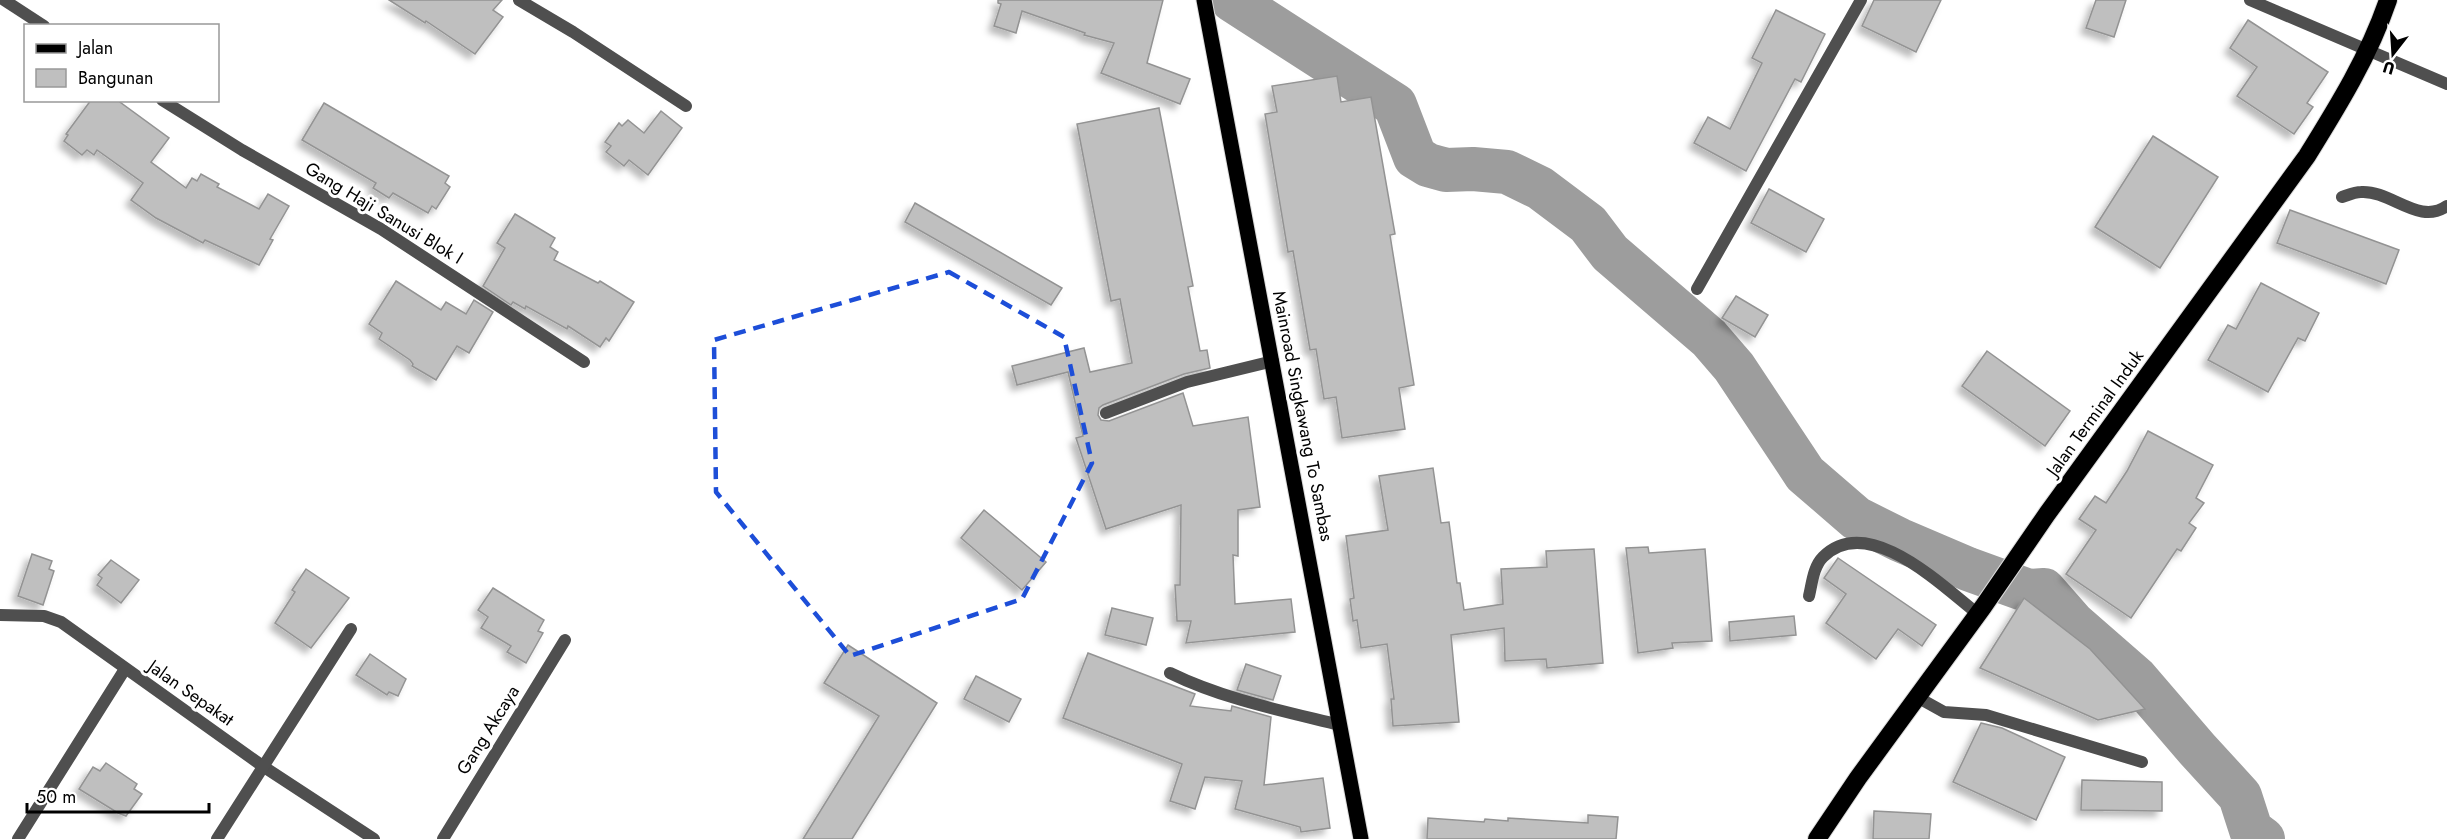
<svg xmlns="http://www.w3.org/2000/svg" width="2447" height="839" viewBox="0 0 2447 839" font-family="Jost,sans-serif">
	<defs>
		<filter id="shadow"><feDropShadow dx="-5.5" dy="5.5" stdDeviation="3" flood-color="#0004"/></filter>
	</defs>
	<rect width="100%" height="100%" fill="#fff"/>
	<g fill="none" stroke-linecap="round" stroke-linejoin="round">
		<path stroke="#9d9d9d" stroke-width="44" d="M1232 0 1395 105 1415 157 1428 165 1446 170 1473 169 1507 172 1540 188 1588 224 1610 253 1709 338 1734 367 1805 474 1856 518 1900 540 1968 569 2029 591 2044 590 2073 623 2136 678 2197 749 2240 796 2251 830 2263 839"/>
	</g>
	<g fill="#bfbfbf" stroke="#939393" stroke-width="1.5" filter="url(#shadow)">
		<path d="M389 0H502L493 10 503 17 475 54 426 21 425 23Z"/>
		<path d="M998 0H1163L1147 63 1190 79 1180 104 1101 73 1114 43 1084 35 1085 33 1022 11 1016 33 994 26 1001 4 998 3Z"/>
		<path d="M1874 0H1941L1916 52 1862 26Z"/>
		<path d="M2096 0H2126L2114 37 2086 28Z"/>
		<path d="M1776 10 1825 34 1801 82 1795 79 1746 171 1694 143 1708 117 1730 129 1762 63 1752 58Z"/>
		<path d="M2248 20 2328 72 2307 103 2313 107 2294 134 2237 96 2257 67 2230 48Z"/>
		<path d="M1337 76 1341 102 1371 97 1395 234 1390 235 1414 385 1399 388 1405 429 1342 438 1336 397 1324 399 1316 349 1310 350 1293 251 1288 252 1265 114 1277 112 1272 86Z"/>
		<path d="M91 100H117L169 138 151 162 186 188 192 178 197 181 201 174 219 184 217 187 259 209 268 194 289 206 270 239 273 240 259 265 205 240 203 243 156 218 131 200 143 183 97 150 94 155 87 150 82 155 64 141 68 135 66 134Z"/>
		<path d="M324 103 449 176 445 183 450 187 436 209 432 206 428 213 393 193 389 198 373 188 376 183 302 140Z"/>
		<path d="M1159 108 1193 286 1188 287 1200 351 1207 350 1210 368 1184 374 1103 405 1099 408 1098 415 1101 420 1109 421 1183 393 1193 426 1248 417 1260 507 1238 510V556L1233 555 1235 604 1291 599 1295 632 1186 643 1191 621H1177L1175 585H1180L1181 505 1106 529 1076 438 1083 436 1068 372 1017 385 1012 366 1084 348 1090 372 1132 363 1120 299 1111 301 1077 124Z"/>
		<path d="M661 111 682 128 648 175 629 160 624 166 606 152 611 146 605 142 619 123 622 126 628 120 644 133Z"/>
		<path d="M2153 136 2218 177 2160 268 2095 227Z"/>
		<path d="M1769 189 1824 219 1806 252 1751 223Z"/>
		<path d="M915 203 1062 288 1051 305 905 222Z"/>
		<path d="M2290 210 2399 250 2386 284 2277 243Z"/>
		<path d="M515 214 555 238 550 247 558 252 554 260 598 283 600 281 634 302 609 341 606 338 600 347 568 326 567 329 526 306 525 309 513 302 511 305 483 286 505 248 497 243Z"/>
		<path d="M396 281 441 310 446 302 466 314 474 300 493 312 469 353 457 346 436 380 412 366 413 364 410 360 379 339 382 333 369 324Z"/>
		<path d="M2261 283 2319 313 2305 341 2298 338 2268 392 2208 360 2228 325 2236 329Z"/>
		<path d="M1736 296 1768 315 1755 337 1722 318Z"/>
		<path d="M1987 351 2070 411 2045 446 1962 386Z"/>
		<path d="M2148 431 2213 465 2196 498 2204 503 2189 523 2196 528 2181 551 2177 549 2131 618 2066 574 2096 530 2079 519 2095 496 2106 503 2127 471Z"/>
		<path d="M1433 468 1441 523 1449 522 1457 583H1460L1464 610 1503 604 1501 569 1547 567 1546 551 1594 549 1603 663 1547 668 1546 659 1505 661 1504 628 1451 635 1459 722 1393 726 1391 699H1394L1387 644 1361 648 1357 620 1353 621 1350 599 1354 598 1346 536 1388 530 1379 476Z"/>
		<path d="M984 510 1046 562 1022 590 961 538Z"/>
		<path d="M1648 547 1649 553 1705 549 1712 641 1672 643 1673 648 1638 653 1626 548Z"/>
		<path d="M32 554 52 561 49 569 54 571 43 605 18 596Z"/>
		<path d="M1838 558 1936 625 1922 646 1898 629 1876 659 1826 623 1846 594 1824 578Z"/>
		<path d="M111 560 139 580 121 603 97 585 102 578 98 575Z"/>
		<path d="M306 569 349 598 311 648 275 623 295 592 292 590Z"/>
		<path d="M493 588 544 620 538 631 543 633 526 663 507 652 511 646 481 628 488 617 478 610Z"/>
		<path d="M2024 598 2090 649 2145 709 2098 720 1980 668Z"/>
		<path d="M1112 608 1153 618 1146 645 1105 635Z"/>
		<path d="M1794 616 1796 635 1730 641 1729 622Z"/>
		<path d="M848 645 937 703 852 839H803L879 716 824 683Z"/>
		<path d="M1088 653 1195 694 1190 706 1231 711 1232 706 1271 717 1264 785 1323 778 1330 828 1301 832 1300 827 1235 809 1242 781 1205 777 1195 809 1170 801 1182 764 1063 718Z"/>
		<path d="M370 654 406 679 398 696 389 692 387 695 356 675Z"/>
		<path d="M1246 664 1281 676 1273 700 1237 690Z"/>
		<path d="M976 676 1021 699 1009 722 964 699Z"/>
		<path d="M1981 723 2002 728 2065 757 2036 820 1953 782Z"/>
		<path d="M106 763 137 784 134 789 142 794 126 816 118 813 79 789 93 767 100 771Z"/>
		<path d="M2082 780 2162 782V811L2081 810Z"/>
		<path d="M1874 811 1931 814 1929 839H1873Z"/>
		<path d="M1588 815 1618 817 1616 839H1427L1428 818 1484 822 1485 819 1508 821V818L1588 823Z"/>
	</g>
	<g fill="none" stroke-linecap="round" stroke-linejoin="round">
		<defs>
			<path id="primary" d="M1204 0 1361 839"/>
			<path id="highway" d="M1817 839 1858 778 1983 607 2047 514 2307 156C2338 106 2369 56 2388 0"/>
		</defs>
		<use href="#primary" stroke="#dbdbdb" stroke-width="17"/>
		<use href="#highway" stroke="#dbdbdb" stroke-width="20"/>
		<g stroke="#4f4f4f" stroke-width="12">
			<path d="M4 0 44 26"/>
			<path d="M519 0 573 32 686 106"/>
			<path d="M2250 0 2447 84"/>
			<path d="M162 100 242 150 381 229 584 362"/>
			<path d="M2342 197C2348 195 2355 192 2361 192 2391 190 2419 226 2447 206"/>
			<path d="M1697 289 1861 0"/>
			<path d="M1106 413 1187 382 1273 361"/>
			<path d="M1809 596C1812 584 1813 567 1823 557 1868 512 1942 586 1978 614"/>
			<path d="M0 615 44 616 61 622 264 767 374 839"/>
			<path d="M1170 673C1223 699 1283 711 1340 725"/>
			<path d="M1917 697 1944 712 1986 715 2142 762"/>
			<path d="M18 839 125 669"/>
			<path d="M217 839 351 629"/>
			<path d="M443 839 565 640"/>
		</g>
		<use href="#primary" stroke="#000" stroke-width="15"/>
		<use href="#highway" stroke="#000" stroke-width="18"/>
	</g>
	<path fill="none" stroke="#1d4ed8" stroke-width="4.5" stroke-dasharray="12 8" stroke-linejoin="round" d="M949 272 1064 337 1092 463 1022 599 850 656 716 492 714 340Z"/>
	<g text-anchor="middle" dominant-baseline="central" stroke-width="6" stroke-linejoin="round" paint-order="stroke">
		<g font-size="18" fill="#000" stroke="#fff">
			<text transform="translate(384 213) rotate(31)">Gang Haji Sanusi Blok I</text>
			<text transform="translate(2095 413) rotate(-54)">Jalan Terminal Induk</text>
			<text transform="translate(1303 416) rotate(79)">Mainroad Singkawang To Sambas</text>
			<text transform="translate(191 693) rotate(35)">Jalan Sepakat</text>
			<text transform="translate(488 730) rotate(-58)">Gang Akcaya</text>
		</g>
	</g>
	<rect x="24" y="24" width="195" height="78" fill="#ffffff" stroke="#999999" stroke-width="1.5"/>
	<rect x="36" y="44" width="30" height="9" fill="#000000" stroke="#999999" stroke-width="1.5"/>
	<text x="78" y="54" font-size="18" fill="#000000">Jalan</text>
	<rect x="36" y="69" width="30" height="18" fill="#bfbfbf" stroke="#999999" stroke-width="1.5"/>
	<text x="78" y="84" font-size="18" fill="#000000">Bangunan</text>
	<g transform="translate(2393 54) rotate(197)" stroke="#ffffff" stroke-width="4.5" paint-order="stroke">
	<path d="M0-4.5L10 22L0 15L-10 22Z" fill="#000000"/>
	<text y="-9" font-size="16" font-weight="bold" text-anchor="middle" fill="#000000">U</text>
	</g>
	<path d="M27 803v9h182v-9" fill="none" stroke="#000000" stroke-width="3"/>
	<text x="36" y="803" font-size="18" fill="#000000" stroke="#ffffff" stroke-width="4.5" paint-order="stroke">50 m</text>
</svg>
